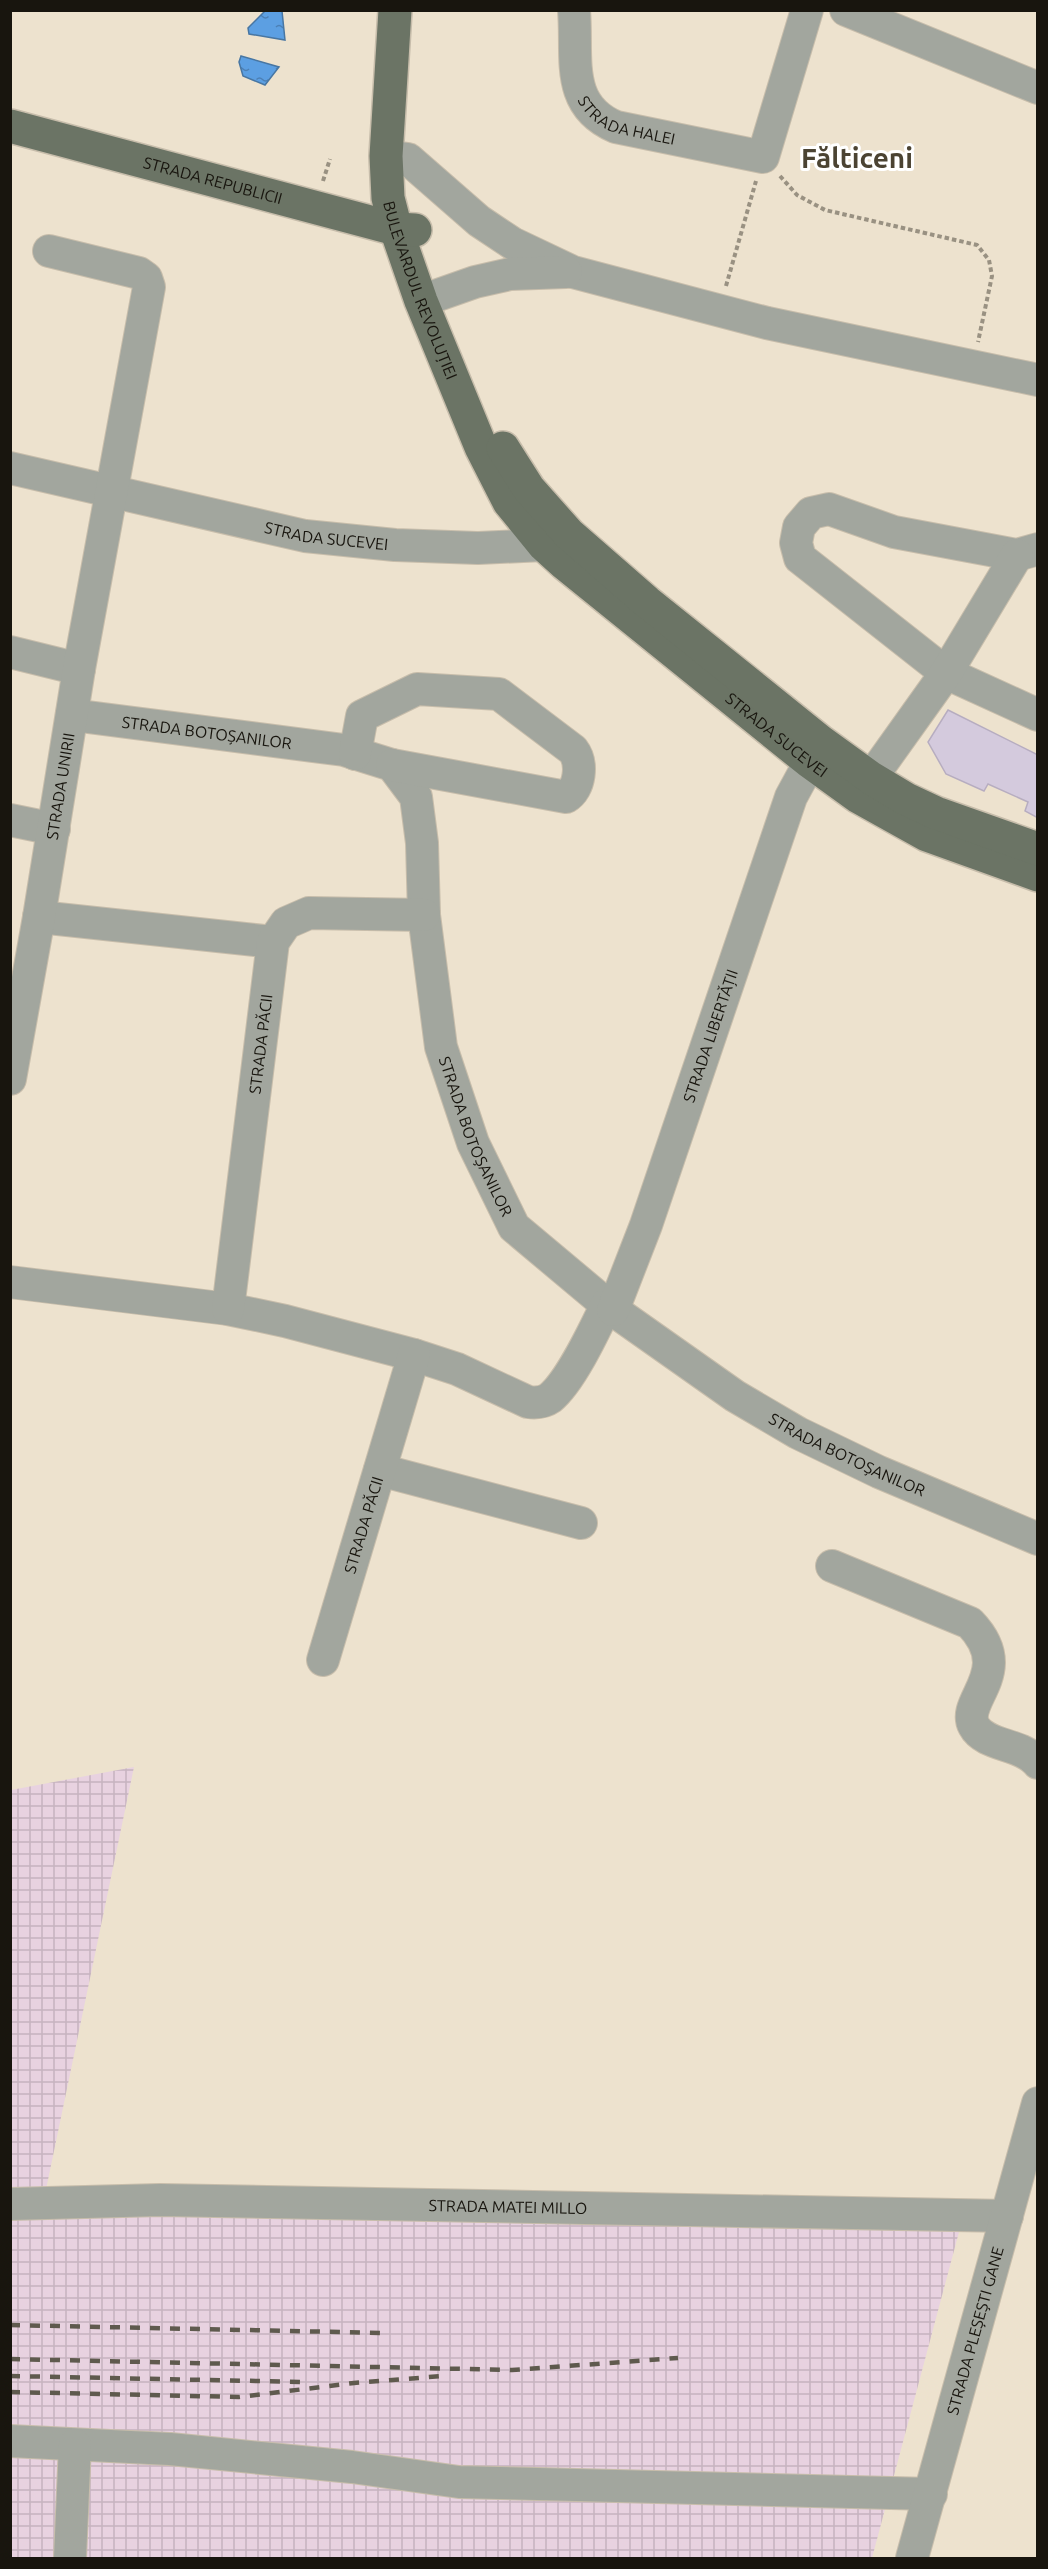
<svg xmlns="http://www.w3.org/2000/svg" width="1048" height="2569" viewBox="0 0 1048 2569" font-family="Ubuntu,sans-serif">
	<defs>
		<pattern id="industrial-grid" width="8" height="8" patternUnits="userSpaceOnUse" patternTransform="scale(1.5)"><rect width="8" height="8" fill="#e8d2e0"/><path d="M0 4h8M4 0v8" fill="none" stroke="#c6b3bf"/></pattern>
		<pattern id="water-ripples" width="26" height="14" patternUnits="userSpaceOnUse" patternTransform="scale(1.5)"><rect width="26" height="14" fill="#5c9fe2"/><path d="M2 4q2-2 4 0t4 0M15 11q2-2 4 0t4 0" fill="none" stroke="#4b80b6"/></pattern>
	</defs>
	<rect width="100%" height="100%" fill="#ede2ce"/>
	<path fill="url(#industrial-grid)" d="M134 1767 44 2199 963 2217 872 2558H11V1790Z"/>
	<g fill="url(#water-ripples)" stroke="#4876a2" stroke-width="1.5">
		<path d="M265 11H282L285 40 249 34 248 28Z"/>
		<path d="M241 56 279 67 265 85 243 76 239 62Z"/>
	</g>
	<path fill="#d4cadd" stroke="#b7adc0" stroke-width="1.5" d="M948 710 1038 755V818L1025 811 1028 802 988 784 984 791 946 774 928 742Z"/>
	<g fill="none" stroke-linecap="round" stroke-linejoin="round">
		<defs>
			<g id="minor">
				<path id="s1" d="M574 10C578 57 564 105 616 127L763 157 807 10"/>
				<path d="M846 10 1038 88"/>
				<path d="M386 156 408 159 479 221 512 243 573 272 767 323 1038 380"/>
				<path d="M421 301 475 282 510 274 566 272"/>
				<path id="s2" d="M10 468 305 536 395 545 478 548 544 545 566 536"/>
				<path d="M1038 549 1017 555 894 532 829 509 811 513 799 527 796 543 800 558 946 673 1038 715"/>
				<path d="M10 652 79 669"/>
				<path id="s3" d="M72 715 344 750 392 765 416 797 422 843 424 915 441 1047 473 1143 514 1227 613 1310 735 1396 798 1433 879 1472 1038 1539"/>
				<path d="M355 754 362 716 417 689 499 694 573 750C583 763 580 789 566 797L392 765"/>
				<path d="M871 778 946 673 1017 555"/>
				<path d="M10 820 54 829"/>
				<path d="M39 917 273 942"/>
				<path id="s4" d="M10 1079 39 917 79 669 149 287 146 278 139 273 49 251"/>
				<path d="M10 1282 228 1309 285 1321 414 1355 457 1369 528 1402C536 1403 543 1403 550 1398 571 1381 595 1329 607 1304"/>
				<path id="s5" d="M228 1309 273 942 286 923 309 913 424 915"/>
				<path id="s6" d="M613 1310 646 1225 791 797 810 762"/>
				<path d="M380 1470 581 1523"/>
				<path d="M832 1566 970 1623C1017 1672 960 1700 974 1726 985 1747 1023 1743 1038 1763"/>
				<path id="s7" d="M323 1660 414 1355"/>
				<path id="s8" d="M10 2204 160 2200 1007 2216"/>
				<path d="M10 2441 170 2449 352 2467 459 2482 931 2494"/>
				<path d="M70 2558 75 2445"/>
				<path id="s9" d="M912 2558 1038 2103"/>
			</g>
			<g id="major">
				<path id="s10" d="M395 10 386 156 388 198 396 229 421 301 481 447 509 502 544 545 565 564 810 762 857 796 927 835 1038 875"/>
				<path id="s11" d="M10 126 396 229 415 230"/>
				<path d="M503 448 529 489 569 534 647 602 820 741 871 778 906 799 936 813 1038 849"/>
			</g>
		</defs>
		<use href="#minor" stroke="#c7bdab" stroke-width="34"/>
		<use href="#major" stroke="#c7bdab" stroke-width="36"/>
		<g stroke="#999182" stroke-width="4" stroke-dasharray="4.5 3" stroke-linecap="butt">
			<path d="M780 176 797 195 825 210 977 245 989 260 992 276 978 342"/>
			<path d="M323 181 330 159"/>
			<path d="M726 286 756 181"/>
		</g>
		<use href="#minor" stroke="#a2a69e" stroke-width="32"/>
		<use href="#major" stroke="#6b7465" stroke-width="33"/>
		<g stroke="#5f5a4e" stroke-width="4.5" stroke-dasharray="10 10" stroke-linecap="butt">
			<path d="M10 2325 385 2333"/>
			<path d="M10 2359 512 2370 678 2358"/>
			<path d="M10 2376 306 2382"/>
			<path d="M10 2392 239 2397 354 2383 443 2376"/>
		</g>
	</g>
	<g text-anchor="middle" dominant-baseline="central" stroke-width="6" stroke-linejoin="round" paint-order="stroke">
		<g font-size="16" fill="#18150e" stroke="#fff">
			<text stroke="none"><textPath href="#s1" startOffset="141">STRADA HALEI</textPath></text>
			<text stroke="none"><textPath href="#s11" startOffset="210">STRADA REPUBLICII</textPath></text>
			<text stroke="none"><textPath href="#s10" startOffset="286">BULEVARDUL REVOLUȚIEI</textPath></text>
			<text stroke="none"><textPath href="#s2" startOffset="324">STRADA SUCEVEI</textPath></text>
			<text stroke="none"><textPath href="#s3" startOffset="136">STRADA BOTOȘANILOR</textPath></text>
			<text stroke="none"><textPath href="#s10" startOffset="872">STRADA SUCEVEI</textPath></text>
			<text stroke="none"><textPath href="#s4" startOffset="297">STRADA UNIRII</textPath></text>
			<text stroke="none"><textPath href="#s6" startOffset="291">STRADA LIBERTĂȚII</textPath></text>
			<text stroke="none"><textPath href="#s5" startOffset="267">STRADA PĂCII</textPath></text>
			<text stroke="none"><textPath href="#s3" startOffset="712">STRADA BOTOȘANILOR</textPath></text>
			<text stroke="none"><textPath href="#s3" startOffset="1216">STRADA BOTOȘANILOR</textPath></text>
			<text stroke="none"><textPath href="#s7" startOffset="141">STRADA PĂCII</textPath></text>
			<text stroke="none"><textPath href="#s8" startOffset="498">STRADA MATEI MILLO</textPath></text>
			<text stroke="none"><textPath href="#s9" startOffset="236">STRADA PLEȘEȘTI GANE</textPath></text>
		</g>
		<g font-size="28" font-weight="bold" fill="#4b4332" stroke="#fff">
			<text x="857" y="157">Fălticeni</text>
		</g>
	</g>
	<rect width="1048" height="2569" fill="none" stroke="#18150e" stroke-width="24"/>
</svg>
